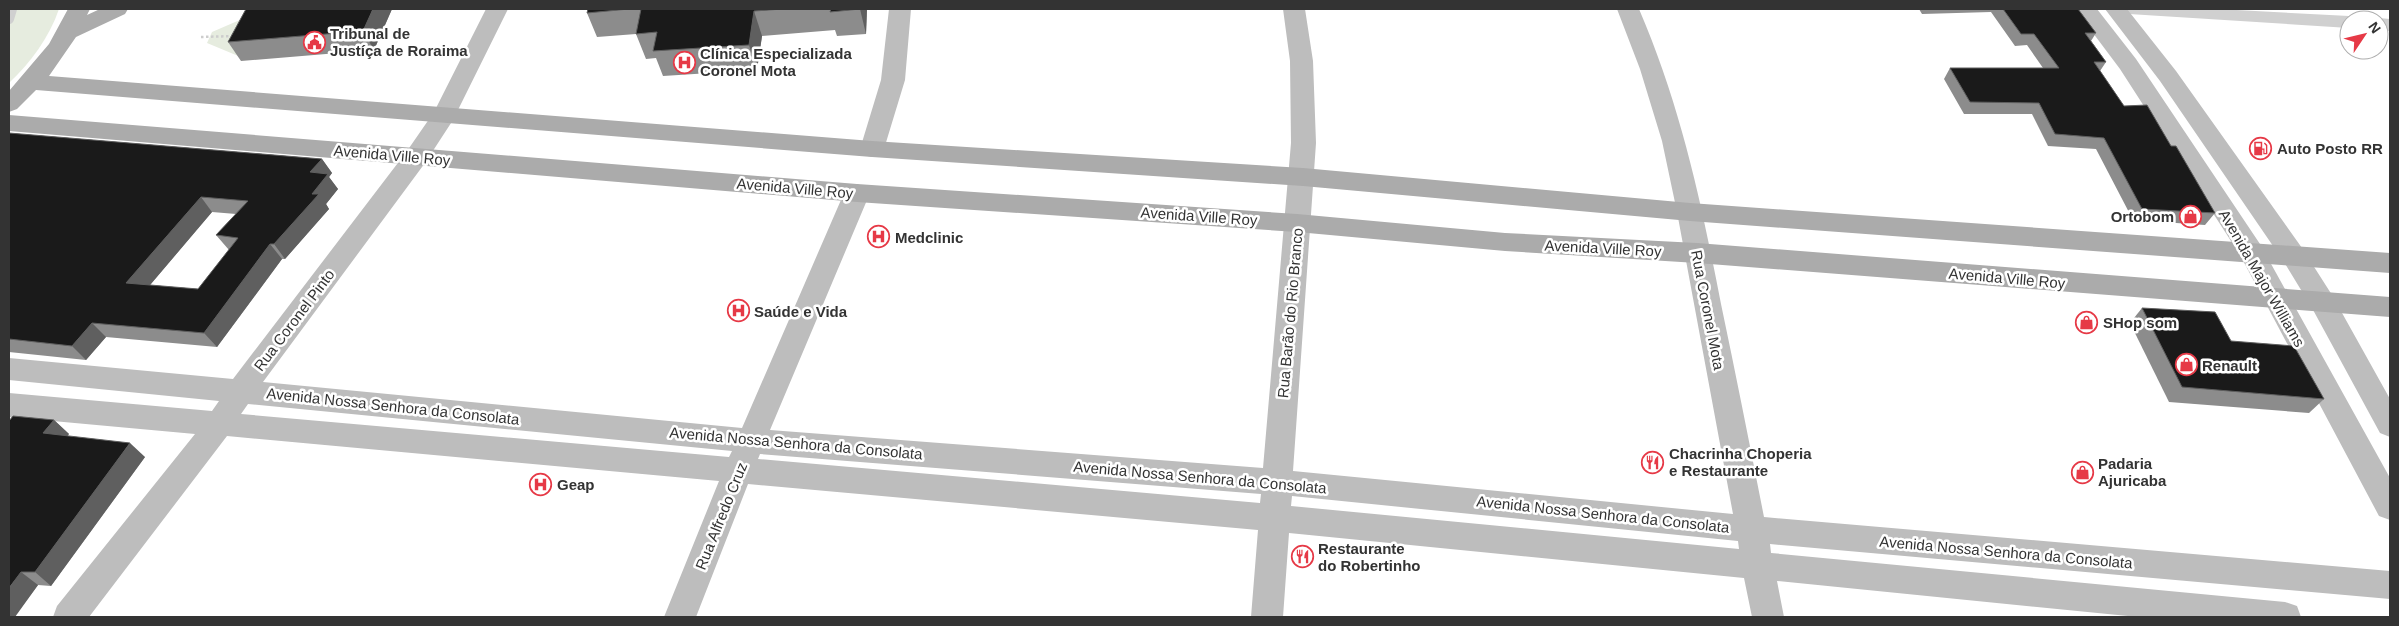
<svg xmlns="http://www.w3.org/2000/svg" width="2399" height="626" viewBox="0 0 2399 626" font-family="Arial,sans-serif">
	<rect width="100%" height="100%" fill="#fff"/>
	<g fill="#e6ecdf">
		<path d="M9 9H59C49 38 31 62 9 83Z"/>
		<path d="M265 9 243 58 207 43 212 32Z"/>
	</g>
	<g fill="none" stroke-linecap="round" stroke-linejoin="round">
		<path stroke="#cdcdcd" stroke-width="2.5" stroke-dasharray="2.5 2.5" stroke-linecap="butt" d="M201 37 234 36"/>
		<path stroke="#d0d0d0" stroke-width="10" d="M9 19 12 9"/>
		<g fill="#d0d0d0" fill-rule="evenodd">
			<path d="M2120 9H2218L2349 16 2357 20H2349V28L2129 14 2123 13Z"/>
			<path d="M2379 18 2390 19V31L2379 30V20H2373Z"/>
		</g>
		<g fill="#bdbdbd" fill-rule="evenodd">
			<path d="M486 9H508L453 120 425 163 263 382 742 428 844 193 848 187 857 184 866 187 870 193 770 430 1263 468 1291 143 1290 61 1283 9H1305L1313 61 1316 143 1293 471 1733 514 1677 212 1662 141 1640 69 1617 9H1639C1681 107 1701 201 1721 304 1736 375 1750 446 1764 517L2390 571V599L1770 544 1771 553 2285 602 2297 606 2301 617H2138L1777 581 1784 617H1752L1744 578 1289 533 1283 617H1251L1258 530 748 484 696 617H664L719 481 227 436 89 617H53L57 606 195 434 9 417V393L212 411 219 401 9 380V358L233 379 407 151 434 112ZM248 404 732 451 729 457 241 414ZM760 454 1261 494 1260 503 758 459ZM1292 496 1738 541 1739 549 1291 506Z"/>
			<path d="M889 9H911L905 80 884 149 881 155 872 157 863 155 860 149 881 80Z"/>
			<path d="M2075 9H2097L2136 59 2260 244 2390 478V520L2379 516 2240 255 2120 69Z"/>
			<path d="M2105 9H2127L2176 71 2302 248 2332 295 2390 399V437L2380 433 2312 308 2284 262 2160 81Z"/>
		</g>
		<g fill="#ababab" fill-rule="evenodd">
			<path d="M68 9H90L87 15 100 9H128L125 14 76 37 49 76 872 141 1303 168 1690 203 2390 253V273L1690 221 1303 186 872 157 36 90 17 109 9 112V91L49 44Z"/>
			<path d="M9 115 857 184 1297 214 1505 233 1697 243 2390 297V317L1697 263 1505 251 1297 232 857 202 9 131Z"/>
		</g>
	</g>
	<g fill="#8c8c8c" fill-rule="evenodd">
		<path d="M392 9 374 50 241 61 228 42Z"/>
		<path d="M588 9H867L866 34 837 36 835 30 762 36 757 70 663 76 656 58 646 59 636 34 597 37 587 13Z"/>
		<path d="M1919 9H2078L2096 33 2091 41 2106 62 2100 71 2124 106 2171 146 2215 213 2205 225 2133 220 2096 149 2048 146 2032 114H1964L1944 79 1950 68H2043L2027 45 2015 46 1991 12 1922 14Z"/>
		<path d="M9 133 322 159 332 173 329 177 338 189 326 204 329 209 285 259H282L217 347 106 337 86 360 9 352ZM212 212 236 214 216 235 229 250 198 289 150 285Z"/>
		<path d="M2142 308 2231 341 2324 399 2309 413 2169 402 2130 323Z"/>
		<path d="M13 416 54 420 69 434 67 436 145 457 51 586 38 585 14 617Z"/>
	</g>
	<g fill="#5f5f5f">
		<path d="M373 9H392L374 50 363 31Z"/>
		<path d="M860 9H867L866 34Z"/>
		<path d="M754 11 762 36 757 70 749 45Z"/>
		<path d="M322 159 332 173 329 177 338 189 326 204 329 209 285 259 274 244 312 194 310 172Z"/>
		<path d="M201 197 212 212 139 298 126 283Z"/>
		<path d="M270 244 282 259 217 347 204 333Z"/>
		<path d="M92 323 106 337 86 360 72 346Z"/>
		<path d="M54 420 69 434 58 447 43 433Z"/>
		<path d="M130 443 145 457 51 586 35 572Z"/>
		<path d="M21 572 38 585 15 617H9V588Z"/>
	</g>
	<g fill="#1a1a1a" stroke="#5f5f5f" fill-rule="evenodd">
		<path d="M246 9H373L363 31 228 42Z"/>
		<path d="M588 9H629L587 13Z"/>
		<path d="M641 9H783L754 11 749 45 653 51 657 32 636 34Z"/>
		<path d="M831 9H860L830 12Z"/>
		<path d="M2003 9H2078L2096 33H2085L2106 62H2094L2124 106 2147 105 2171 146H2176L2215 213 2142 209 2104 138 2055 134 2039 103 1970 102 1950 68H2059L2034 34H2021Z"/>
		<path d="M9 133 322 159 310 172 328 174 312 194H319L274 244H270L204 333 92 323 72 346 9 339ZM201 197 248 201 216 235 238 238 198 289 126 283Z"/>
		<path d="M2142 308 2215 312 2231 341 2294 346 2324 399 2182 387Z"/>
		<path d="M13 416 54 420 43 433 130 443 35 572H21L9 588V421Z"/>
	</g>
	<defs>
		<symbol id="civic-ring" viewBox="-11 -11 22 22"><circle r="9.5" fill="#fff" stroke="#e63946" stroke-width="1.5"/><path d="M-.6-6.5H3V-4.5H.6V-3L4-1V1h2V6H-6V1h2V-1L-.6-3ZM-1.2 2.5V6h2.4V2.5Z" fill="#e63946"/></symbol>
		<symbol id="hospital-ring" viewBox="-11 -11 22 22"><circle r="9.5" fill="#fff" stroke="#e63946" stroke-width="1.5"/><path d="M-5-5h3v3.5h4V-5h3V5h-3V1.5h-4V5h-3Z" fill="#e63946"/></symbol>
		<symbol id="fuel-ring" viewBox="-11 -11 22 22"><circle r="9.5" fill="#fff" stroke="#e63946" stroke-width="1.5"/><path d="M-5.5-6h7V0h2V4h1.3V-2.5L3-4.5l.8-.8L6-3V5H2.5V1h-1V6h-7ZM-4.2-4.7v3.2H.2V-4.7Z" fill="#e63946"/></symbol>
		<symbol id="shop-ring" viewBox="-11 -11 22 22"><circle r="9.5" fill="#fff" stroke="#e63946" stroke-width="1.5"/><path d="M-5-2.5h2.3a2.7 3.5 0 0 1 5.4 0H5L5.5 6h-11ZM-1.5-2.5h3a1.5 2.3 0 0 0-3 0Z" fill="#e63946"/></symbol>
		<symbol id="restaurant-ring" viewBox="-11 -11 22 22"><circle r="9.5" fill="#fff" stroke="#e63946" stroke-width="1.5"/><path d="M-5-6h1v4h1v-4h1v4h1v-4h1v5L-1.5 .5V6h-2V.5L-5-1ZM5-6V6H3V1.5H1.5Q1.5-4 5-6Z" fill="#e63946"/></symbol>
	</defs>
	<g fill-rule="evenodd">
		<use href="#civic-ring" x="302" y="30" width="25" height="25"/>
		<use href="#hospital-ring" x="672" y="50" width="25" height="25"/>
		<use href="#fuel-ring" x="2248" y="136" width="25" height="25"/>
		<use href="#shop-ring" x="2178" y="204" width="25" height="25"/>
		<use href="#hospital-ring" x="866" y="224" width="25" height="25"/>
		<use href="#hospital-ring" x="726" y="298" width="25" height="25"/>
		<use href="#shop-ring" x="2074" y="310" width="25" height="25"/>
		<use href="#shop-ring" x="2174" y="352" width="25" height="25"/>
		<use href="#restaurant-ring" x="1640" y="450" width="25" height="25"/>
		<use href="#shop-ring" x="2070" y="460" width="25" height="25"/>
		<use href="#hospital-ring" x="528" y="472" width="25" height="25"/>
		<use href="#restaurant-ring" x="1290" y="544" width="25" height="25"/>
	</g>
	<g text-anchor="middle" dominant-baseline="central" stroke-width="5" stroke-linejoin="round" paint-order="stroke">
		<g font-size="15" font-weight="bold" fill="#333" stroke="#fff" text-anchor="start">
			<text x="330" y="33">Tribunal de<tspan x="330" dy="17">Justíça de Roraima</tspan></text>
			<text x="700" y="53">Clínica Especializada<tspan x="700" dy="17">Coronel Mota</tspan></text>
			<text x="2277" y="148">Auto Posto RR</text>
			<text x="2174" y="216" text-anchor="end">Ortobom</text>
			<text x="895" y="237">Medclinic</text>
			<text x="754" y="311">Saúde e Vida</text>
			<text x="2103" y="322">SHop som</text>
			<text x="2202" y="365">Renault</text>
			<text x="1669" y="453">Chacrinha Choperia<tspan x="1669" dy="17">e Restaurante</tspan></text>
			<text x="2098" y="463">Padaria<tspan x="2098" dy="17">Ajuricaba</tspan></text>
			<text x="557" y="484">Geap</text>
			<text x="1318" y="548">Restaurante<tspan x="1318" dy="17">do Robertinho</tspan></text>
		</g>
		<g font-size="15" fill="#333" stroke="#fff">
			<text transform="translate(392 155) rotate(5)">Avenida Ville Roy</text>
			<text transform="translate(795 188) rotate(5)">Avenida Ville Roy</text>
			<text transform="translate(1199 216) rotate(4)">Avenida Ville Roy</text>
			<text transform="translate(1603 248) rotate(3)">Avenida Ville Roy</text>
			<text transform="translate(2007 278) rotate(5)">Avenida Ville Roy</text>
			<text transform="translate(2262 278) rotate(60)">Avenida Major Williams</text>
			<text transform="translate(1708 310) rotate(79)">Rua Coronel Mota</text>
			<text transform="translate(1290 313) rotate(-85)">Rua Barão do Rio Branco</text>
			<text transform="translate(294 320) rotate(-53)">Rua Coronel Pinto</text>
			<text transform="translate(393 406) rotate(6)">Avenida Nossa Senhora da Consolata</text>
			<text transform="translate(796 443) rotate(5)">Avenida Nossa Senhora da Consolata</text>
			<text transform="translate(1200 477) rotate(5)">Avenida Nossa Senhora da Consolata</text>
			<text transform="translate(1603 514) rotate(6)">Avenida Nossa Senhora da Consolata</text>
			<text transform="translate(721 516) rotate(-68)">Rua Alfredo Cruz</text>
			<text transform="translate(2006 552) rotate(5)">Avenida Nossa Senhora da Consolata</text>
		</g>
	</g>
	<rect width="2399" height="626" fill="none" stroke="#333333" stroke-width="20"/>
	<g transform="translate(2364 35) rotate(55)"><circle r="24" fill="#ffffff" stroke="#adadad"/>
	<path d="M0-4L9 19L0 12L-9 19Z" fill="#e63946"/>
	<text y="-8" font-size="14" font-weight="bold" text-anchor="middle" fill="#333333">N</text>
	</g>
</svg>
